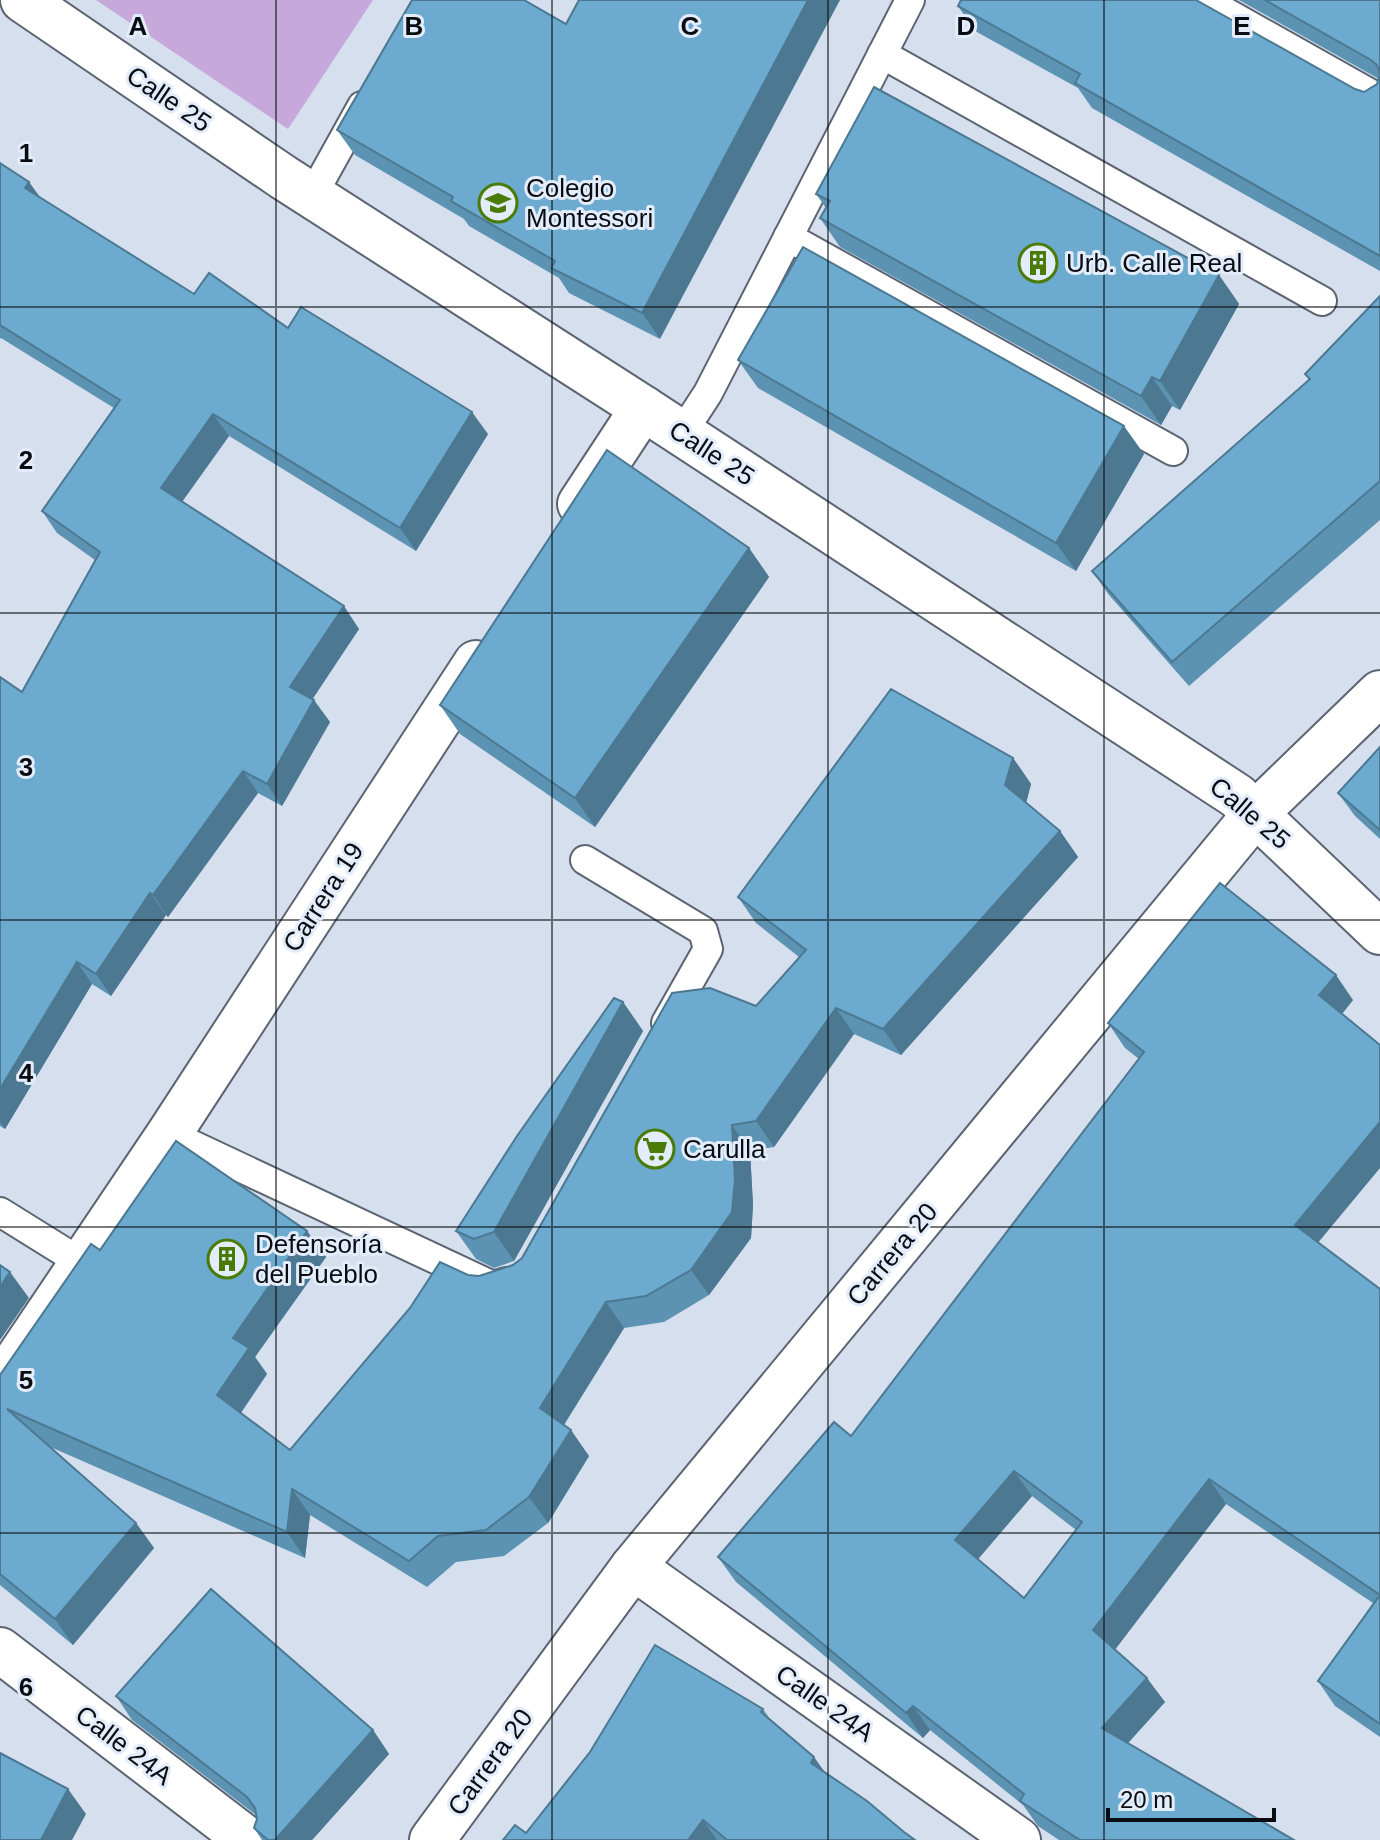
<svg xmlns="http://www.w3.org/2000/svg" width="1380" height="1840" viewBox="0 0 1380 1840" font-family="Helvetica,sans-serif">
	<rect width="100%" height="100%" fill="#d5dfee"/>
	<path fill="#c6a8db" d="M96 0H373L288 129Z"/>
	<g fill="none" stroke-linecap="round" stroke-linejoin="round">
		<defs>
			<g id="service">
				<path d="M1204 0 1380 99"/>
				<path d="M882 54 1322 301"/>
				<path d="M312 196 362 106"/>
				<path d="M788 237 1173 451"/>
				<path d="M682 433 708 393 910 0"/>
				<path d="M585 860 703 931 708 949 666 1023"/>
				<path d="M169 1134 493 1286 506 1282"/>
				<path d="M0 1212 82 1263"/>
			</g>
			<g id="minor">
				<path d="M580 504 643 408"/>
				<path d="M0 1385 169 1134 476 663"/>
				<path d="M633 1567 1018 1840"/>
				<path d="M0 1650 248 1840"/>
				<path d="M432 1840 633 1567 1256 813 1380 693"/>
			</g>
			<path id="secondary" d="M23 0 283 177 643 408 1237 796 1380 932"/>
		</defs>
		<use href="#service" stroke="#5c6471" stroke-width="32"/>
		<use href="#minor" stroke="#5c6471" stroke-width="48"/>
		<use href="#secondary" stroke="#5c6471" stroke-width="48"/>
		<use href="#service" stroke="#fff" stroke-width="28"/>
		<use href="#minor" stroke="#fff" stroke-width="44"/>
		<use href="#secondary" stroke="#fff" stroke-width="44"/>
	</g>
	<g fill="#5d93b2" fill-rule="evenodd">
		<path d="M524 0 660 339 569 293 559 278 469 226 464 219 355 155 337 130Z"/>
		<path d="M1239 0H1380V271L1092 108 1078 88 975 31 958 6 1364 92 1377 84 1379 79Z"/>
		<path d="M0 163 29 182 40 198 194 294 288 328 488 434 416 551 229 436 182 502 359 629 312 699 330 722 282 806 258 793 168 917 166 915 111 996 92 984 5 1129 0 1126V677L22 692 95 560 57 533 42 511 114 408 1 338 0 339Z"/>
		<path d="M816 194 1219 275 1239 304 1180 410 1172 406 1161 425 840 247 820 218 826 208Z"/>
		<path d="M1380 296V520L1189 686 1109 595 1092 571 1309 380 1305 374Z"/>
		<path d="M738 360 1144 454 1076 571 758 388Z"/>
		<path d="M749 548 769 577 595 827 460 734 440 705Z"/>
		<path d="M1380 747V839L1355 816 1338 793Z"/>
		<path d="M1013 758 1031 784 1026 803 1060 831 1078 857 901 1055 854 1034 774 1147 750 1151 753 1205 751 1238 709 1295 664 1322 624 1328 564 1425 589 1456 548 1523 504 1556 456 1562 427 1587 310 1515 305 1558 48 1446 136 1523 154 1548 73 1645 0 1585V1375L100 1250 307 1231 326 1257 255 1357 267 1374 241 1413 290 1450 468 1275 479 1276 513 1265 522 1258 756 1006 799 957 756 923 738 897Z"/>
		<path d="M1353 1000 1342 1014 1318 1243 1380 1289V1737L1335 1706 1318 1681 1373 1603 1226 1504 1115 1649 1165 1702 1128 1743 1294 1840H1059L1038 1826 1023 1805 930 1730 923 1738 736 1582 718 1557 851 1436 1139 1059 1125 1048 1108 1023ZM1032 1496 1076 1530 1024 1598 978 1559Z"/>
		<path d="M623 1002 643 1031 514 1261 494 1268 476 1259 456 1231Z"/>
		<path d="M116 1696 373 1730 389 1754 312 1840H262L254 1828 257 1819 256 1815 132 1720Z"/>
		<path d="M763 1709 772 1722 826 1773 915 1840H503L526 1833Z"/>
	</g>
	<g fill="#4c7891">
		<path d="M808 0H840L660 339 642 313Z"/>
		<path d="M29 182 45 204 25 188Z"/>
		<path d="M1219 275 1239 304 1180 410 1160 381Z"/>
		<path d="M1152 377 1172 406 1161 425 1141 396Z"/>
		<path d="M472 412 488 434 416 551 400 528Z"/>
		<path d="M213 414 229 436 176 510 161 488Z"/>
		<path d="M1124 426 1144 454 1076 571 1056 543Z"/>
		<path d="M749 548 769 577 595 827 575 798Z"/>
		<path d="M344 606 359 629 306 709 290 687Z"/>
		<path d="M314 700 330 722 282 806 267 784Z"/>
		<path d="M1013 758 1031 784 1024 811 1005 785Z"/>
		<path d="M243 771 258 793 168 917 153 895Z"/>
		<path d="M1060 831 1078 857 901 1055 883 1029Z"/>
		<path d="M150 893 166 915 111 996 96 974Z"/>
		<path d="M77 962 92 984 5 1129 0 1122V1089Z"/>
		<path d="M1336 975 1353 1000 1337 1020 1319 995Z"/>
		<path d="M623 1002 643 1031 514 1261 494 1232Z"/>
		<path d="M836 1008 854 1034 774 1147 756 1121Z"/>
		<path d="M1380 1122V1168L1312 1250 1295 1225Z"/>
		<path d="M732 1125 750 1151 753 1205 751 1238 709 1295 691 1270Z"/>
		<path d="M307 1231 326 1257 255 1357 267 1374 235 1421 217 1395 233 1338Z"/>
		<path d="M10 1272 29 1298 0 1340V1287Z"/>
		<path d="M606 1302 624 1328 558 1434 540 1408Z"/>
		<path d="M571 1430 589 1456 548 1523 529 1497Z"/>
		<path d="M1014 1471 1032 1496 973 1565 955 1540Z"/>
		<path d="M1209 1479 1226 1504 1111 1655 1093 1630Z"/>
		<path d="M292 1489 310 1515 305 1558 287 1532Z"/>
		<path d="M136 1523 154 1548 73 1645 55 1619Z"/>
		<path d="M1147 1678 1165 1702 1119 1753 1102 1728Z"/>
		<path d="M913 1706 930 1730 923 1738 906 1713Z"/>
		<path d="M373 1730 389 1754 312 1840H275Z"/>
		<path d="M814 1757 829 1778 811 1763Z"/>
		<path d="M68 1789 86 1814 72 1840H41Z"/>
		<path d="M703 1820 717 1840H688Z"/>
	</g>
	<g fill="#6cabcf" stroke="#4c7891" stroke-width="2" fill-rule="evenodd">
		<path d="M412 0H524L566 24 579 0H808L642 313 551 268 555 261 451 201 453 197 337 130Z"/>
		<path d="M961 0H1196L1355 89 1364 92 1377 84 1380 74 1377 65 1371 60 1265 0H1380V256L1075 83 1080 74 958 6Z"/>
		<path d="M874 87 1219 275 1160 381 1152 377 1141 396 820 218 830 201 816 194Z"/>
		<path d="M0 163 29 182 25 188 194 294 209 273 288 328 301 307 472 412 400 528 213 414 161 488 344 606 290 687 314 700 267 784 243 771 153 895 150 893 96 974 77 962 0 1089V677L22 692 100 552 42 511 120 400 0 325Z"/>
		<path d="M803 247 1124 426 1056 543 738 360Z"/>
		<path d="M1380 296V481L1172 662 1092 571 1310 379 1305 374Z"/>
		<path d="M607 450 749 548 575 798 440 705Z"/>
		<path d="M891 689 1013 758 1005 785 1060 831 883 1029 836 1008 756 1121 732 1125 735 1179 732 1212 691 1270 646 1296 606 1302 540 1408 571 1430 529 1497 486 1530 438 1536 409 1561 292 1489 287 1532 7 1409 136 1523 55 1619 0 1574V1375L91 1244 100 1250 176 1141 307 1231 233 1338 249 1348 217 1395 290 1450 410 1308 440 1262 468 1275 479 1276 513 1265 522 1258 672 993 710 988 756 1006 806 950 738 897Z"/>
		<path d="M1380 747V830L1338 793Z"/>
		<path d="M1220 883 1336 975 1319 995 1380 1045V1122L1295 1225 1380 1289V1724L1318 1681 1380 1595 1209 1479 1093 1630 1147 1678 1102 1728 1294 1840H1080L1020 1801 1024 1794 913 1706 906 1713 718 1557 834 1422 851 1436 1144 1052 1108 1023ZM1014 1471 1082 1522 1024 1598 955 1540Z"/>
		<path d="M614 998 623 1002 494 1232 474 1239 456 1231 517 1136Z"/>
		<path d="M0 1265 10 1272 0 1287Z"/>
		<path d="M211 1589 373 1730 275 1840H268L254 1828 257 1819 255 1808 247 1797 116 1696Z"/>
		<path d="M655 1645 763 1709 761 1712 814 1757 811 1763 867 1801 904 1832 915 1840H727L703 1820 688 1840H503L515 1825 526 1833 590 1752Z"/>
		<path d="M0 1753 68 1789 41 1840H0Z"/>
	</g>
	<path fill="none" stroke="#090c11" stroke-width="2" stroke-opacity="0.55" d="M276 0V1840M552 0V1840M828 0V1840M1104 0V1840M0 307H1380M0 613H1380M0 920H1380M0 1227H1380M0 1533H1380"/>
	<defs>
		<symbol id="school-ring" viewBox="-11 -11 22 22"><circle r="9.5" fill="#e3ecfb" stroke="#497b06" stroke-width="1.5"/><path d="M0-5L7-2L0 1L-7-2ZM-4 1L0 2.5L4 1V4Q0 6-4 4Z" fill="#497b06"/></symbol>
		<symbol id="building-ring" viewBox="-11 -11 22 22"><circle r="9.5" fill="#e3ecfb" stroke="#497b06" stroke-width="1.5"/><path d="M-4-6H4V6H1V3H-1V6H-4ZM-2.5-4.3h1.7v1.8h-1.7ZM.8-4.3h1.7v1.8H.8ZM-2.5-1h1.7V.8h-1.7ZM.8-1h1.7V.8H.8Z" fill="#497b06"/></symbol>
		<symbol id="supermarket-ring" viewBox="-11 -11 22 22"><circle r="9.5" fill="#e3ecfb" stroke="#497b06" stroke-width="1.5"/><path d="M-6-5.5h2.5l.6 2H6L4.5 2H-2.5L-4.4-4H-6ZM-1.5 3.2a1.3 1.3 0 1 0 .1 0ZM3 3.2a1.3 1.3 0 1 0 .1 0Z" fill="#497b06"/></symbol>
	</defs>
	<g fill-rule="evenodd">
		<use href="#school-ring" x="476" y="181" width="44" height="44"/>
		<use href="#building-ring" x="1016" y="241" width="44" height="44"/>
		<use href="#supermarket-ring" x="633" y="1127" width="44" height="44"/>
		<use href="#building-ring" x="205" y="1237" width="44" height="44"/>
	</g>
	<g text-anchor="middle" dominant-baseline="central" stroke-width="6" stroke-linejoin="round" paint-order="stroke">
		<g font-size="26" fill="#090c11" stroke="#e3ecfb">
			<text transform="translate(169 99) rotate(34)">Calle 25</text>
			<text transform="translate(712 453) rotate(33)">Calle 25</text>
			<text transform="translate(1250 813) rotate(40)">Calle 25</text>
			<text transform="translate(323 897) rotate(-57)">Carrera 19</text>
			<text transform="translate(892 1254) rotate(-50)">Carrera 20</text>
			<text transform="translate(825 1703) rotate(35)">Calle 24A</text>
			<text transform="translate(124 1745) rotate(37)">Calle 24A</text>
			<text transform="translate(490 1762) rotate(-54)">Carrera 20</text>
		</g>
		<g font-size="26" fill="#090c11" stroke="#e3ecfb" text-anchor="start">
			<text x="526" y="188">Colegio<tspan x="526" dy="30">Montessori</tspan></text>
			<text x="1066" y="263">Urb. Calle Real</text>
			<text x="683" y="1149">Carulla</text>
			<text x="255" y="1244">Defensoría<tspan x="255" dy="30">del Pueblo</tspan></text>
		</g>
	</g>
	<g font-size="26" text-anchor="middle" font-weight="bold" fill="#090c11" stroke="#e3ecfb" stroke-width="6" stroke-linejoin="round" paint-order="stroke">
		<text x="138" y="35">A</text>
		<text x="414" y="35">B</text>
		<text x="690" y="35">C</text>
		<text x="966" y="35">D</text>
		<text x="1242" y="35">E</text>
		<text x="26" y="162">1</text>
		<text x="26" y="469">2</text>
		<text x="26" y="776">3</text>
		<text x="26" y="1082">4</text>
		<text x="26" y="1389">5</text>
		<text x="26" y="1696">6</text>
	</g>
	<path d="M1108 1808v12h166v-12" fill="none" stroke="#090c11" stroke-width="4"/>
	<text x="1120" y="1808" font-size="24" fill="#090c11" stroke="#e3ecfb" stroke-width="6" paint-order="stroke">20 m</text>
</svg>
